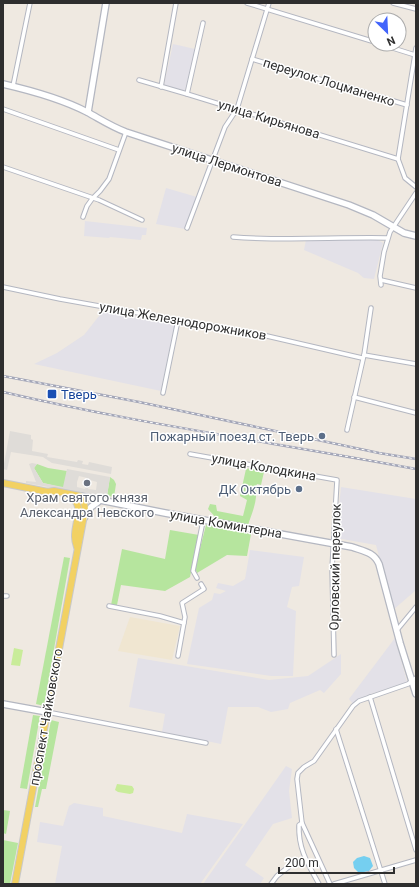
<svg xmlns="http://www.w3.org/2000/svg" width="419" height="887" viewBox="0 0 419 887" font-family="Roboto,sans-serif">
	<rect width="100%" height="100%" fill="#efe9e1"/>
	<g fill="#e3e1e8">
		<path d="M173 44 195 49 185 91 164 85Z"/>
		<path d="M166 188 197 197 185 229 156 224Z"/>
		<path d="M85 221 147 228 146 235H142L141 240 110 237 109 238 84 236Z"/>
		<path d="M306 240H378L383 243 374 279 364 278 358 273 304 250Z"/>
		<path d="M103 311 175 323 161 391 34 364 57 353 84 335Z"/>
		<path d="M341 487 416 499V590L393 610 376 545 336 538Z"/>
		<path d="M250 550 304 557 299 586 292 587 287 607 296 611 293 676H271L187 664 199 608 212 600 214 593 220 594 226 591 216 588 218 583 233 586 245 579Z"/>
		<path d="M395 638 407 682 368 695 353 704 349 699Z"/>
		<path d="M341 654V674L324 693 320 690 290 703 288 709 271 712 258 707H228L221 744 162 732 165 714 129 707 138 658 269 680 308 676Z"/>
		<path d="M286 766 292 769 289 791 292 818 273 824 245 865 264 878 260 884H203Z"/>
		<path d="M74 803 103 808V816L182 833 187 814 243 824 200 884H55L62 846 37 842 40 822 63 826 69 806Z"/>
	</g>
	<path fill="#f0e6d1" d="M130 617 180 626 172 660 118 651Z"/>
	<g fill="#b6e59e">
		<path d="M37 464 48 468 67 471 64 488 43 483 34 468Z"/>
		<path d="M251 468 264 472 261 485 257 484C255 489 257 492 256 497 255 507 251 516 248 525L217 519 208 509 210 504 216 505 217 511 243 516 247 500 240 496 246 469Z"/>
		<path d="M110 477 114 480 116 484 114 497 107 496Z"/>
		<path d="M206 525 251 534 247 556 227 555 197 573 195 568Z"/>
		<path d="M170 530 199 535 190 577 165 591 121 585 117 605H111L122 549 165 559Z"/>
		<path d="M64 557 70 558 44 706 36 704Z"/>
		<path d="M33 715 40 716 27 789 20 788Z"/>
		<path d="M51 720 59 722 46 789H42L38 807H35Z"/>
		<path d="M3 810 10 811 6 834 3 833Z"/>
		<path d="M3 840 18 843 10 884H3Z"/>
	</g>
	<g fill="#c9ec9a">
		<path d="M14 648 23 650 20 666 11 665Z"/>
		<path d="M117 784 132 786 134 789 133 793 130 794 118 792 115 790Z"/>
	</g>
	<g fill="#dfdcd8" fill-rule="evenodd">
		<path d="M10 431 31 435V439L33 440 32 451 48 454 47 457 77 462 78 460 83 461 82 464 88 465 89 462 112 467 111 474 52 463 43 457 11 452 7 470 3 469Z"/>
		<path d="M32 463 37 464 34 468 43 483 63 487 67 469 110 477 107 496 114 497 113 499 26 483V481L36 482 29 464ZM79 476 87 478V481L90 482V480L97 482 96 490 88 489 89 486H86L85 489 77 487V482Z"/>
	</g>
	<path fill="#75cff0" d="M364 856 370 858 373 866 369 871 359 873 354 868 353 862 357 858Z"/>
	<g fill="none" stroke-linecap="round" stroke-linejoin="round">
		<defs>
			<g id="street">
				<path d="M247 3 375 42"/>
				<path d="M393 3 416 9"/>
				<path d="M380 44 415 55"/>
				<path d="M416 48 398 159 405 178 416 187"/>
				<path d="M252 59 407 105"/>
				<path d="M139 80 187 94 398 159"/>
				<path d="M13 86 30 3"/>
				<path d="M161 87 176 3"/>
				<path d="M187 94 203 23"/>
				<path d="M3 109 119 150"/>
				<path d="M3 167 99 200 142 220"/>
				<path d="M83 217 87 206 92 199 100 191 109 179 126 132"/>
				<path d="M187 228 225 127 237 109 269 3"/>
				<path d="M233 237C284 241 336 237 387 238"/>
				<path d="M381 280 416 288"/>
				<path d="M381 285 380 276 384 252 390 232 416 193"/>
				<path d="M3 287 60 299 267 336 362 358"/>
				<path d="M364 355 416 364"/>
				<path d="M163 393 178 320"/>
				<path d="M354 397 416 413"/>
				<path d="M347 430 364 355 371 308"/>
				<path d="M190 454 337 480 332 569 334 655"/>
				<path d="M197 578 193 571 203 521"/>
				<path d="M3 596H7"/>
				<path d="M109 606 160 616 184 623"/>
				<path d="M397 630 416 607"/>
				<path d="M178 656 185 617 182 603 204 589 201 584"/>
				<path d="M370 697 416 850"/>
				<path d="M47 712 206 743"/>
				<path d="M336 729 385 884"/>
				<path d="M302 823 299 825C298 849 308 864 319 884"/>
				<path d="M271 884 277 876 291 865 306 861"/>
				<path d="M330 884 302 823 297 779 298 773 304 767 314 761 353 706 359 701 408 684 416 678"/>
				<path d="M334 884 416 860"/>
			</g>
			<g id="secondary">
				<path d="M3 84C29 90 64 100 87 112 100 119 112 127 126 132L349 205 373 215 404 233 416 236"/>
				<path d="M88 112 106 3"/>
				<path d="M80 496 165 513 352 547C363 551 374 552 379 564L400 643 416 694"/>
				<path d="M84 518 91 507 98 502"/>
				<path d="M3 704 47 712"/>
			</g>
			<g id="primary">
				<path d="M3 483 48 492"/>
				<path d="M65 496C88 500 74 523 75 537 75 541 76 544 77 547"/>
				<path d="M15 884 85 510 84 502 80 496 54 491 46 492"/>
			</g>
		</defs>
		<use href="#street" stroke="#b4b7c1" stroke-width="5.5"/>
		<use href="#secondary" stroke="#b4b7c1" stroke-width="8"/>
		<use href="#primary" stroke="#c9c9c9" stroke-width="8"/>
		<use href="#street" stroke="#fff" stroke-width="3.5"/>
		<use href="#secondary" stroke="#fff" stroke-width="5.5"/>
		<use href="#primary" stroke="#f2d163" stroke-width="6"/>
		<defs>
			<g id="rail">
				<path d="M3 376 139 402 379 453 416 459"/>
				<path d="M3 392C139 424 278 443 416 469"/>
			</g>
		</defs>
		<use href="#rail" stroke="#a3a6b8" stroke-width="2.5"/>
		<use href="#rail" stroke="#fff" stroke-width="1" stroke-dasharray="3" stroke-linecap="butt"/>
	</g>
	<rect fill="#1a4fb4" stroke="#fff" stroke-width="1.5" x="47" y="389" width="10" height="10" rx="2"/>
	<g fill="#5c6f8a" stroke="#fff" stroke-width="1.5">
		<circle cx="322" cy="436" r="4"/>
		<circle cx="299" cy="489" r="4"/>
	</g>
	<circle fill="#6b7280" stroke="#fff" stroke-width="1.5" cx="87" cy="483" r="4"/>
	<g text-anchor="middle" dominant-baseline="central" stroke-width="3" stroke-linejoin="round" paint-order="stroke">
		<g font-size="13" fill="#2e2e2e" stroke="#fff">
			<text transform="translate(329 82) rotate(17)">переулок Лоцманенко</text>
			<text transform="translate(269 119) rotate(17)">улица Кирьянова</text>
			<text transform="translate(227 165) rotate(18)">улица Лермонтова</text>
			<text transform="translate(183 321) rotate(10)">улица Железнодорожников</text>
			<text transform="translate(264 467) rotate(10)">улица Колодкина</text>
			<text transform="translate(226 524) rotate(10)">улица Коминтерна</text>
			<text transform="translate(335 567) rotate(-89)">Орловский переулок</text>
			<text transform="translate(46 717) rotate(-80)">проспект Чайковского</text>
		</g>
		<g font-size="13" fill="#164399" stroke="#fff" text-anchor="start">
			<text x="61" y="394">Тверь</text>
		</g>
		<g font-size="13" fill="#4e5e75" stroke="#fff" text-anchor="end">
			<text x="314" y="436">Пожарный поезд ст. Тверь</text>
			<text x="291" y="489">ДК Октябрь</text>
		</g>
		<g font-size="13" fill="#5b616d" stroke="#fff">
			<text x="87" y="497">Храм святого князя<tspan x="87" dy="15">Александра Невского</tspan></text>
		</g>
	</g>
	<rect width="419" height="887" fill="none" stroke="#2e2e2e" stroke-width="8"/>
	<g transform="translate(387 32) rotate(156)"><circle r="19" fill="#ffffff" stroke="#ababab"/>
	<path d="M0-3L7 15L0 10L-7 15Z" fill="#4264fb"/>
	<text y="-6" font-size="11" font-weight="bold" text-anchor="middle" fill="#2e2e2e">N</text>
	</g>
	<path d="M279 867v6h115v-6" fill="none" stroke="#2e2e2e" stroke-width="2"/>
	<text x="285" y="867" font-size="12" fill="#2e2e2e" stroke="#ffffff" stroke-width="3" paint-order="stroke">200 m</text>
</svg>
